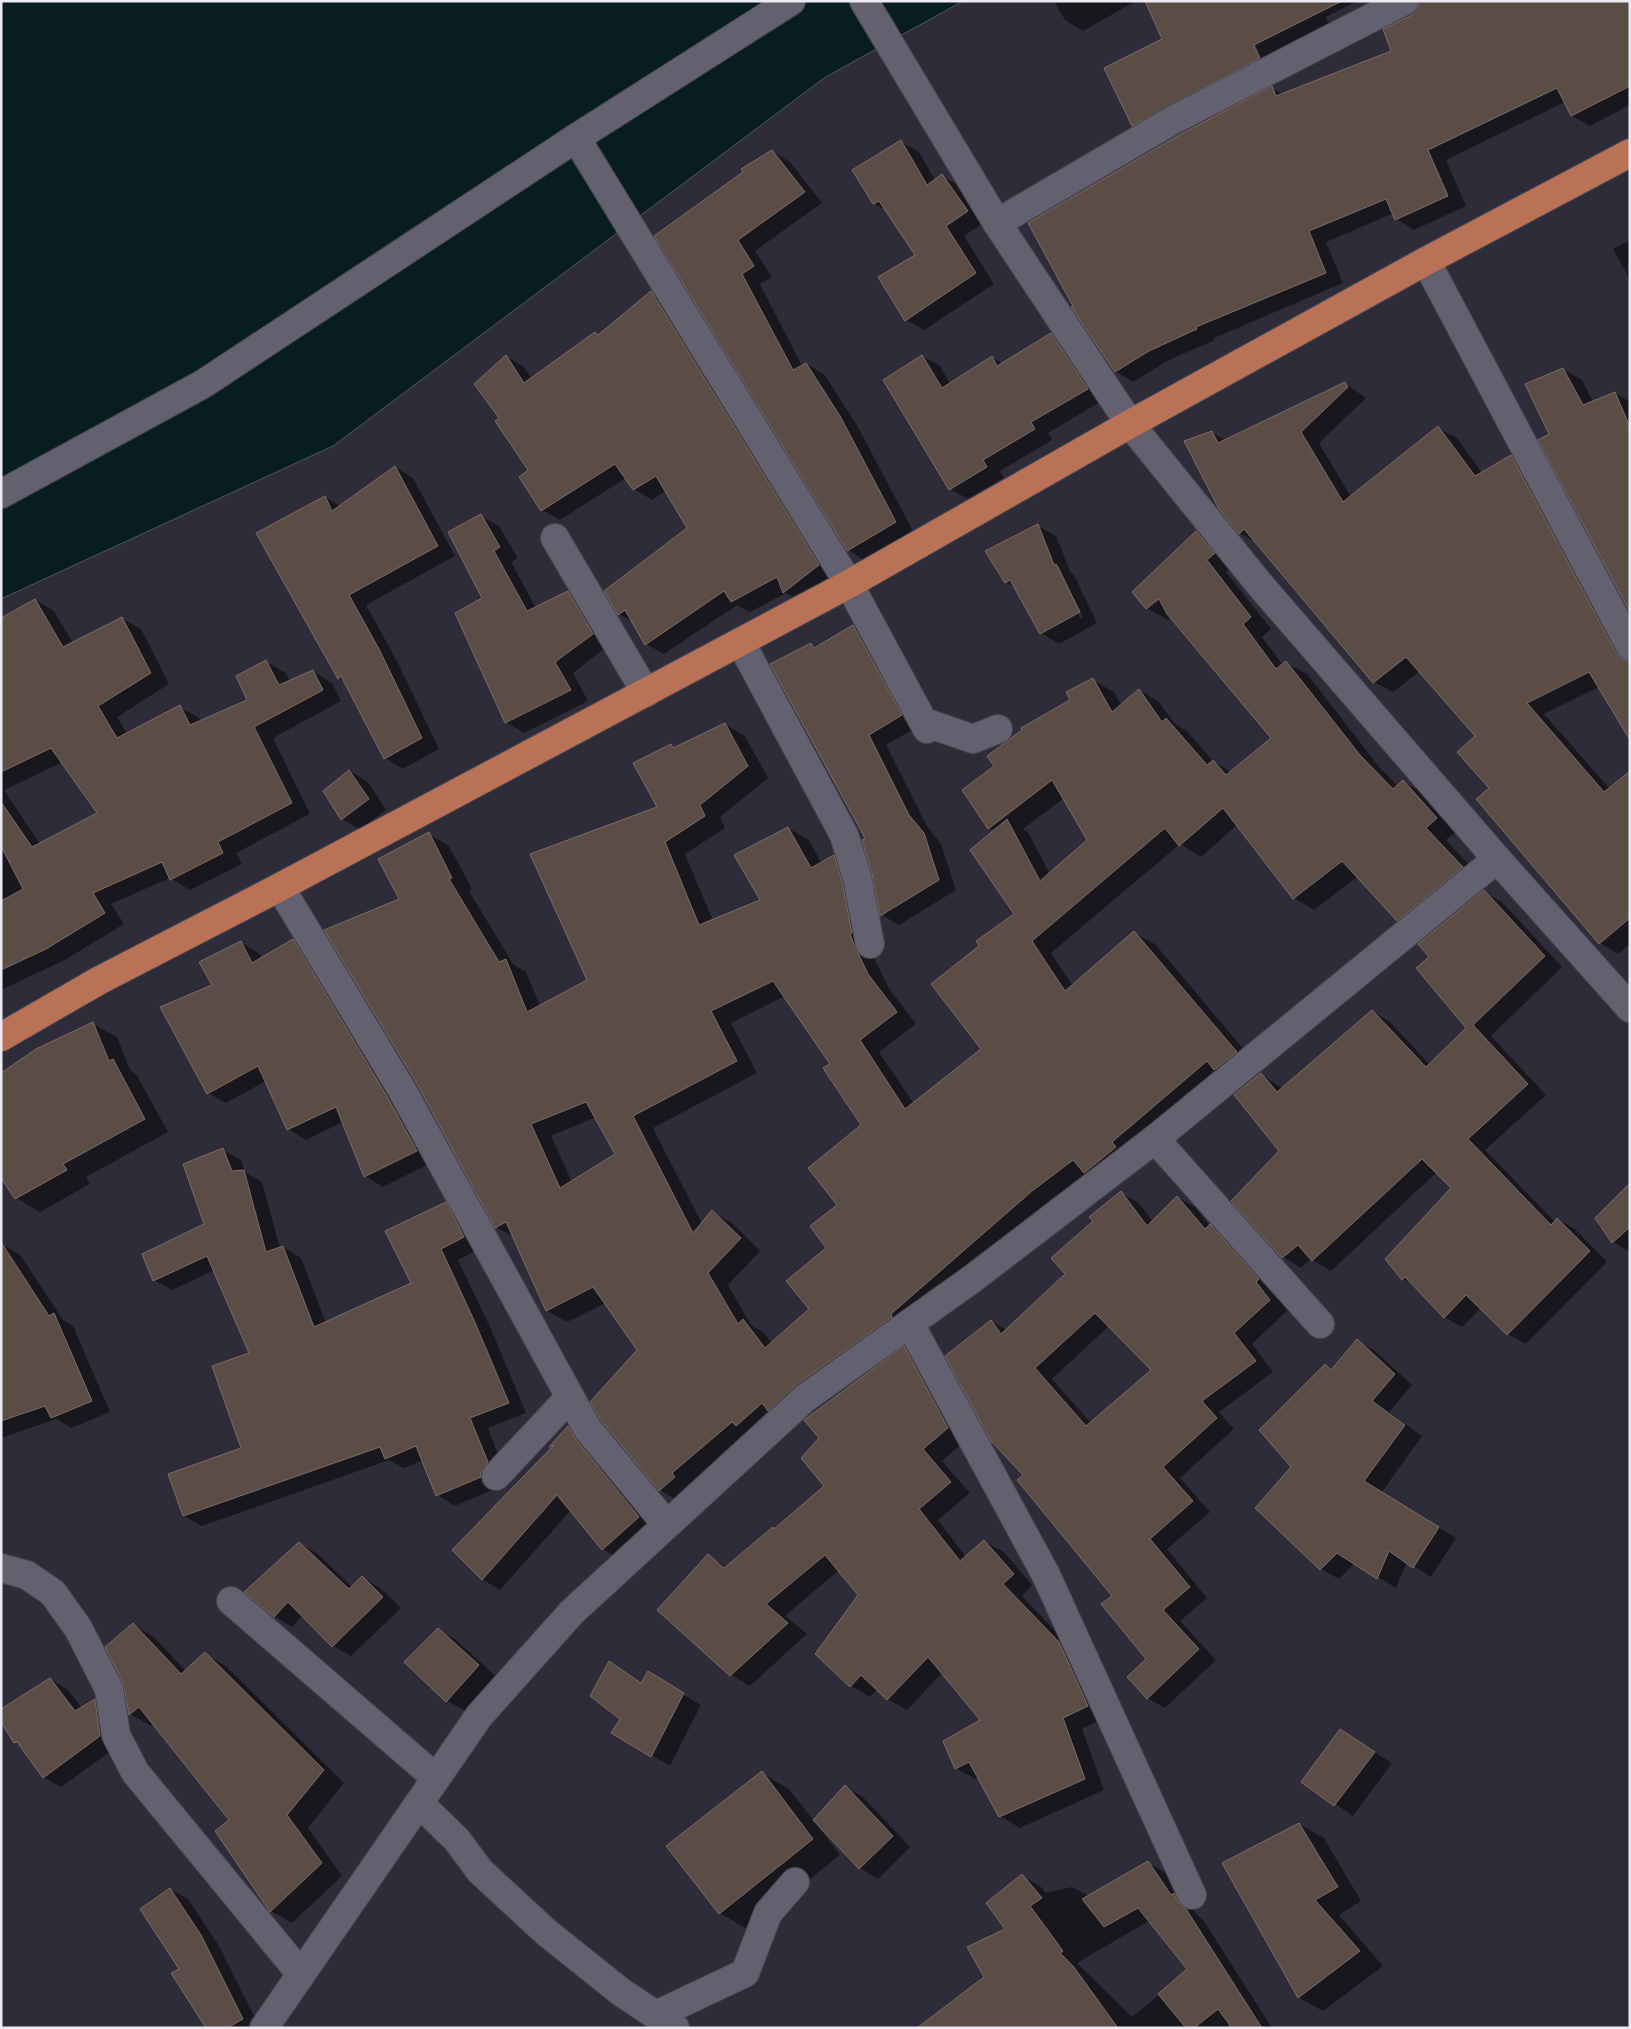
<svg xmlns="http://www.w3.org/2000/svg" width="1631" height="2029" viewBox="0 0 1631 2029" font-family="'Nunito Sans',sans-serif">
	<rect width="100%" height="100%" fill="#2f2c39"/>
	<path fill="#081d1f" stroke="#4c5a5f" d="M1 1H963L824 78 333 446 1 599Z"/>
	<g fill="#0007" fill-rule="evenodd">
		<path d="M1054 1H1136L1083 31 1065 20Z"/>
		<path d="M1147 1H1357L1326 17 1330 26 1151 135 1133 125 1164 39Z"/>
		<path d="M1630 1V105L1590 126 1572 116 1565 102 1446 160 1466 206 1414 230 1396 219 1394 213 1326 242 1343 283 1214 338 1215 340 1167 361 1133 382 1115 371 1272 88 1284 95 1393 52 1385 30 1418 11Z"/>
		<path d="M901 142 919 152 935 180 942 176 960 186 985 222 964 236 994 284 924 330 906 320 917 256 887 211 874 203Z"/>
		<path d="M772 151 790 162 822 203 755 251 772 277 760 284 802 366 806 364 824 374 858 427 914 533 866 561 848 550 656 236Z"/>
		<path d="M1630 240V280L1613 249Z"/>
		<path d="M651 293 669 303 836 575 802 602 786 593 750 612 737 605 664 654 646 644 633 622 619 614 606 591 688 528 666 491 652 500 634 489 626 478 560 520 542 510 530 470 501 418 506 356 524 367 532 379 596 333 600 336Z"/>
		<path d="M1051 334 1069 345 1105 399 1048 433 1052 440 1000 471 1004 478 968 499 950 489 922 356 940 366 950 384 992 357 1003 364Z"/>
		<path d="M1563 369 1582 380 1593 402 1615 393 1630 402V609L1550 434Z"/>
		<path d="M1345 383 1366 398 1319 443 1351 497 1438 428 1457 438 1482 473 1511 457 1530 467 1630 656V719L1599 687 1544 714 1610 789 1630 773V944L1618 954 1600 943 1478 799 1491 788 1476 736 1420 671 1393 692 1374 682 1257 543 1240 533 1212 432 1225 440Z"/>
		<path d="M395 467 413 478 455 556 366 605 398 663 439 749 403 769 385 758 346 682 339 678 325 497 340 506Z"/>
		<path d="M481 516 499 526 518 558 511 562 536 608 568 593 586 603 610 644 573 673 588 701 524 733 506 722 484 599Z"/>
		<path d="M1038 526 1056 536 1071 573 1074 575 1097 623 1059 644 1041 633 1016 588 1006 582ZM1056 566H1059L1083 618 1081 619Z"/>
		<path d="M1196 532 1217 544 1234 566 1226 572 1271 629 1262 637 1283 665 1286 663 1307 674 1380 768 1398 786 1403 782 1424 793 1457 831 1446 840 1482 879 1418 932 1398 920 1358 876 1314 910 1294 898 1237 825 1201 857 1180 844 1051 953 1073 986 1134 933 1155 944 1256 1064 680 1502 660 1490 639 1350 606 1303 567 1322 547 1311 514 1237 496 1227 401 899 429 834 449 846 472 889 469 891 513 964 526 972 540 1006 589 981 659 808 671 746 675 748 725 724 745 736 768 778 720 817 725 828 685 854 713 921 761 901 788 828 809 840 822 864 834 857 854 869 870 946 875 960 888 987 916 1024 879 1052 914 1104 983 1049 981 946 1015 915 995 831 989 828 995 766 1093 680 1114 692 1121 705 1139 690 1159 702 1175 724 1187 731 1213 761 1231 772 1272 738 1171 617 1168 620 1147 608ZM1064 798 1089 841 1050 874 1028 832 1023 829ZM785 996 832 1064 863 1125 811 1309 772 1343 764 1333 751 1325 728 1285 760 1251 733 1224 713 1212 702 1224 653 1128 757 1073 731 1023ZM596 1117 616 1155 572 1182 551 1136Z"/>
		<path d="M35 600 54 611 73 643 122 618 141 629 169 684 117 717 127 734 180 707 199 718 201 722 249 700 266 662 286 673 290 682 313 671 332 683 341 701 273 738 310 814 236 853 242 864 190 890 170 878 111 904 124 924 65 960 1 990V620ZM63 762 98 814 40 844 4 790Z"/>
		<path d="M853 626 871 636 919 726 886 745 927 826 941 844 956 890 899 925 882 915 867 839 811 644 817 648Z"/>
		<path d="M350 771 368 782 386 810 360 830 342 819Z"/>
		<path d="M1484 892 1502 902 1562 967 1491 1036 1546 1095 1485 1150 1555 1222 1558 1219 1576 1230 1607 1262 1526 1344 1508 1334 1481 1308 1462 1327 1444 1317 1416 1286 1403 1279 1453 1188 1437 1172 1331 1271 1311 1259 1301 1268 1283 1257 1233 1201 1281 1151 1261 1074 1283 1089 1372 1011 1390 1022 1430 1065 1468 1028 1431 957Z"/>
		<path d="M293 941 311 951 435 1161 383 1187 365 1176 343 1122 306 1140 288 1129 266 1081 226 1103 208 1093 213 986 241 942 259 953 262 959Z"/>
		<path d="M93 1024 117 1037 130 1070 136 1074 168 1132 86 1177 90 1184 40 1212 16 1198Z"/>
		<path d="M223 1150 241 1160 245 1172 262 1182 280 1248 283 1247 301 1258 326 1323 413 1284 446 1204 464 1214 482 1247 458 1260 491 1329 526 1413 488 1428 505 1473 499 1487 455 1506 437 1495 423 1460 404 1468 389 1460 202 1526 184 1516 243 1449 251 1353 215 1270 172 1290 154 1280 206 1225Z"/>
		<path d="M1121 1193 1139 1203 1153 1222 1177 1197 1195 1207 1210 1226 1228 1236 1288 1310 1252 1344 1273 1372 1219 1412 1234 1429 1180 1478 1210 1512 1167 1549 1207 1598 1180 1621 1216 1660 1165 1708 1147 1698 1148 1659 1114 1596 1025 1475 991 1321 1007 1330 1067 1275 1095 1221ZM1110 1325 1152 1370 1091 1423 1052 1379Z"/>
		<path d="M1630 1204V1252L1613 1242 1597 1218Z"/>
		<path d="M2 1244 21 1256 63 1320 73 1326 110 1412 71 1428 56 1419 1 1438Z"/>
		<path d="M1357 1341 1375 1351 1412 1385 1389 1412 1422 1436 1381 1493 1456 1538 1431 1577 1407 1562 1396 1588 1355 1563 1339 1579 1321 1569 1293 1467 1325 1366 1332 1370Z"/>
		<path d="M904 1348 924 1359 967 1439 942 1461 970 1493 938 1520 966 1557 984 1541 1004 1552 1032 1585 1022 1596 1078 1655 1107 1717 1082 1729 1104 1790 1020 1828 1000 1816 979 1778 975 1779 956 1768 982 1721 942 1673 907 1710 887 1699 878 1689 870 1697 851 1686 860 1595 839 1570 785 1616 807 1634 750 1686 731 1675 708 1556 727 1567 775 1530 826 1486Z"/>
		<path d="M568 1428 586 1438 656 1528 621 1560 603 1549 571 1510 500 1590 482 1579 553 1448 551 1447Z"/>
		<path d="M299 1543 318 1554 352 1587 362 1577 380 1588 401 1608 351 1656 333 1646 303 1615 292 1627 274 1616Z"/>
		<path d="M133 1624 154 1637 186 1671 205 1654 226 1666 344 1783 308 1828 342 1876 292 1923 271 1911 230 1820 154 1724 151 1726 130 1714 124 1682Z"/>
		<path d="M438 1630 456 1640 496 1676 465 1711 447 1701Z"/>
		<path d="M610 1663 642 1683 666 1684 701 1705 670 1766 613 1733 622 1718Z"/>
		<path d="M50 1679 68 1690 82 1708 95 1700 113 1711 118 1746 61 1787 43 1777 21 1746 15 1743Z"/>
		<path d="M1341 1731 1392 1763 1353 1816 1303 1782Z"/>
		<path d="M762 1773 789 1789 814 1821 845 1787 863 1797 910 1847 878 1879 860 1868 818 1824 817 1825 840 1855 747 1929 720 1913Z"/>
		<path d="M1299 1824 1324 1838 1361 1901 1339 1915 1383 1966 1323 2011 1299 1998 1223 1864Z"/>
		<path d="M1148 1863 1166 1873 1185 1901 1192 1905 1196 1914 1204 1921 1272 2028H1233L1230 2023 1225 2028H927L986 1977 1006 1930 1022 1876 1040 1886 1046 1893 1072 1887 1089 1896ZM1149 1921 1189 1970 1132 2017 1077 1963Z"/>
		<path d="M170 1889 188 1899 219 1946 260 2028H207L180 1969Z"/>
	</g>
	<g fill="#5b4c45" stroke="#7d6d66" fill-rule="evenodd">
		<path d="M1145 1H1342L1254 45 1260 58 1132 126 1104 68 1162 39Z"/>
		<path d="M1420 1H1630V86L1571 116 1557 88 1428 150 1448 196 1395 220 1386 199 1309 231 1326 273 1196 327 1197 329 1149 351 1115 372 1071 307 1073 306 1028 223 1181 134 1272 86 1276 96 1391 51 1383 29 1412 15 1417 9Z"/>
		<path d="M901 140 927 185 942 174 968 211 946 226 976 273 905 321 878 277 915 255 879 201 873 204 852 170Z"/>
		<path d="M772 150 805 192 738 240 754 266 742 274 793 370 806 363 840 416 896 522 847 551 654 236 743 172 741 169Z"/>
		<path d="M651 291 819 565 783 593 777 577 731 602 724 591 645 645 625 610 618 615 604 591 687 528 656 476 633 490 615 464 541 511 519 477 528 470 495 421 499 418 474 384 506 355 524 383 595 332 598 335Z"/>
		<path d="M1051 333 1088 389 1031 422 1035 429 983 460 987 467 949 490 883 380 922 355 942 388 992 356 997 366Z"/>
		<path d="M1563 368 1583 405 1615 392 1630 427V612L1538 440 1549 434 1525 384Z"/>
		<path d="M1345 382 1348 387 1301 432 1343 502 1438 426 1475 476 1511 455 1616 653 1622 659 1630 662V740L1589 672 1527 703 1604 792 1630 771V918L1599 944 1476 799 1489 788 1457 752 1475 736 1406 657 1373 683 1244 529 1239 534 1219 509 1184 441 1212 431 1218 443Z"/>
		<path d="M395 466 438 546 349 595 380 651 422 738 384 759 341 676 338 679 256 533 325 496 332 511Z"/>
		<path d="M481 514 500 547 494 551 527 611 568 591 593 634 555 662 571 690 505 723 455 613 482 598 448 532Z"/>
		<path d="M1038 524 1054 565 1056 564 1080 612 1040 634 1010 580 1005 583 985 551Z"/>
		<path d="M1196 531 1215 553 1207 560 1251 617 1243 624 1276 669 1286 661 1360 755 1393 789 1403 780 1437 818 1426 828 1463 867 1397 921 1342 861 1293 899 1223 808 1179 846 1165 828 1032 941 1065 991 1134 931 1237 1052 1214 1070 1207 1061 1112 1142 1116 1147 1084 1173 1073 1160 1032 1191 891 1314 892 1317 796 1385 768 1411 762 1403 736 1426 732 1422 672 1473 675 1477 659 1491 600 1419 590 1402 637 1350 593 1287 546 1311 506 1222 495 1228 416 1082 324 930 399 899 378 859 429 832 452 878 449 879 499 962 506 959 527 1012 587 980 530 854 657 807 633 763 671 744 673 748 725 723 748 766 700 805 705 816 665 842 699 925 760 900 734 855 788 827 811 868 834 855 842 881 852 933 850 934 855 947 868 974 897 1012 860 1040 905 1109 981 1049 931 984 979 946 976 941 1014 914 970 850 1007 819 1040 881 1087 840 1052 780 988 829 962 790 994 766 987 756 1022 730 1021 728 1070 700 1066 692 1093 678 1112 712 1139 689 1162 722 1166 718 1207 765 1213 760 1226 775 1271 738 1167 614 1159 599 1146 609 1132 592ZM773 981 830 1064 823 1068 861 1125 808 1168 837 1205 810 1226 826 1248 786 1281 809 1309 765 1348 743 1319 738 1324 708 1273 741 1238 712 1210 693 1233 633 1116 737 1061 711 1011ZM586 1102 615 1154 560 1188 531 1124Z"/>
		<path d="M35 599 63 647 122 617 151 673 98 706 117 738 180 705 190 725 247 700 236 676 266 660 279 685 313 670 323 690 254 727 292 803 218 842 223 853 170 880 162 862 93 893 105 913 46 949 1 970V901L23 889 1 846V802L32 847 97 813 51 748 1 772V618Z"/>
		<path d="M853 625 902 715 869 735 909 815 924 833 939 880 880 916 872 874 862 840 865 838 770 664 811 643 814 648Z"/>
		<path d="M349 770 369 799 341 820 323 791Z"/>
		<path d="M1484 890 1545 956 1473 1025 1528 1084 1468 1139 1551 1225 1557 1218 1590 1251 1507 1335 1466 1295 1444 1318 1405 1277 1402 1280 1385 1259 1451 1188 1422 1159 1312 1261 1298 1245 1282 1258 1231 1201 1279 1151 1234 1095 1261 1073 1277 1092 1372 1010 1426 1067 1466 1028 1416 968 1429 957 1418 944Z"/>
		<path d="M293 939 388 1098 417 1151 364 1177 336 1107 287 1130 258 1066 207 1094 160 1007 212 985 199 962 241 941 252 963Z"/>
		<path d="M93 1022 109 1061 113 1059 145 1119 63 1164 67 1170 15 1199 1 1178V1073L36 1049Z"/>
		<path d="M223 1148 232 1171 244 1170 266 1252 283 1246 314 1327 411 1283 385 1231 446 1202 464 1237 441 1249 473 1318 509 1403 470 1418 488 1462 481 1472V1477L436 1496 416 1446 385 1459 380 1447 183 1516 168 1474 241 1448 212 1366 249 1353 207 1256 153 1281 142 1254 204 1224 183 1164Z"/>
		<path d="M1630 1183V1227L1612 1243 1595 1218Z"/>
		<path d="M1121 1191 1147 1226 1177 1196 1205 1229 1210 1224 1259 1279 1256 1282 1270 1300 1234 1333 1256 1361 1202 1401 1217 1418 1163 1467 1193 1501 1150 1539 1190 1587 1163 1610 1199 1649 1147 1699 1127 1677 1146 1659 1101 1604 1112 1596 1017 1480 1023 1475 991 1441 945 1356 991 1320 1001 1334 1065 1274 1051 1258 1093 1221 1089 1217ZM1095 1313 1151 1370 1086 1426 1035 1368Z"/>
		<path d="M1 1242 49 1316 54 1313 92 1401 51 1418 45 1406 1 1421Z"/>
		<path d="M1357 1339 1395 1374 1372 1401 1405 1425 1364 1481 1439 1527 1413 1568 1389 1551 1377 1579 1337 1553 1320 1570 1255 1508 1291 1467 1259 1430 1325 1364 1331 1370Z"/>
		<path d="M904 1346 948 1428 923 1449 951 1482 919 1509 960 1561 984 1540 1014 1574 1003 1584 1059 1642 1088 1706 1063 1718 1085 1779 999 1817 969 1762 955 1769 943 1741 980 1720 928 1657 887 1700 861 1675 850 1687 815 1654 858 1595 825 1555 766 1604 788 1623 730 1676 657 1610 708 1554 724 1568 773 1527 774 1529 824 1486 801 1458 819 1438 804 1420Z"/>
		<path d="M568 1426 575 1438 639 1517 602 1550 557 1495 482 1580 452 1550 554 1445 549 1447Z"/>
		<path d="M299 1542 349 1589 362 1576 383 1597 332 1647 288 1602 274 1617 244 1592Z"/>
		<path d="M133 1623 181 1674 205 1652 324 1770 287 1815 322 1863 270 1912 215 1831 229 1820 139 1707 129 1715 123 1682 105 1647Z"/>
		<path d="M438 1628 479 1665 446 1702 404 1662Z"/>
		<path d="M609 1661 641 1683 648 1671 684 1693 651 1757 611 1733 620 1719 590 1696Z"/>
		<path d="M50 1678 75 1711 95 1699 100 1736 43 1778 17 1742 14 1743 1 1722V1709Z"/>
		<path d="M1340 1729 1375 1752 1334 1806 1301 1782Z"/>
		<path d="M762 1771 813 1839 719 1914 666 1846Z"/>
		<path d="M845 1785 893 1836 859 1869 813 1820Z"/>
		<path d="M1299 1823 1338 1887 1315 1900 1360 1951 1298 1998 1222 1863Z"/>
		<path d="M1148 1861 1171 1895 1174 1893 1178 1902 1186 1909 1262 2028H1232L1218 2009 1194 2028H1186L1158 1994 1187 1969 1138 1908 1104 1927 1082 1899Z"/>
		<path d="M1022 1874 1042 1898 1030 1906 1063 1951 1060 1953 1073 1966 1118 2028H917L984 1977 967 1947 1005 1929 986 1903Z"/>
		<path d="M170 1888 201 1935 243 2019 227 2028H206L171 1973 179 1969 140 1909Z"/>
	</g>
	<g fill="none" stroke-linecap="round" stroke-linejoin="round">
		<defs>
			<g id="street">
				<path d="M864 1 997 223 1130 424 1261 586 1497 859 1630 1008"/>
				<path d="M576 138 849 584 927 729"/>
				<path d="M997 223 1173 120 1404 1"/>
				<path d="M1426 261 1630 646"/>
				<path d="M1 494 203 384 576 138 791 1"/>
				<path d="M555 538 646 693"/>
				<path d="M741 643 844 835 857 877 870 944"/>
				<path d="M924 722 973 739 998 729"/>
				<path d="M280 887 402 1090 587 1428 666 1524"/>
				<path d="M1155 1139 1320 1324"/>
				<path d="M910 1324 1046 1575 1192 1895"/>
				<path d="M496 1476 570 1397"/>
				<path d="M1 1568 27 1575 53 1593 78 1628 109 1689 116 1735 135 1772 301 1974"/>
				<path d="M231 1601 436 1778"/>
				<path d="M419 1803 457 1840 480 1871 546 1932 621 1992 675 2028"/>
				<path d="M656 2015 745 1973 768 1913 795 1882"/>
				<path d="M264 2028 479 1716 572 1612 805 1398 972 1279 1155 1139 1497 859"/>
			</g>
			<path id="highway" d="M1 1037 100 980 280 887 849 584 1130 424 1426 261 1630 153"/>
		</defs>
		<use href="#street" stroke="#4a4753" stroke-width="30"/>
		<use href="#highway" stroke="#4a4753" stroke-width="30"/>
		<use href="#street" stroke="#63606f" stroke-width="28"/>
		<use href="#highway" stroke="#ba7256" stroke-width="28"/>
	</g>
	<rect width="1631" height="2029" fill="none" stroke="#eceaf3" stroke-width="5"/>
</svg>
